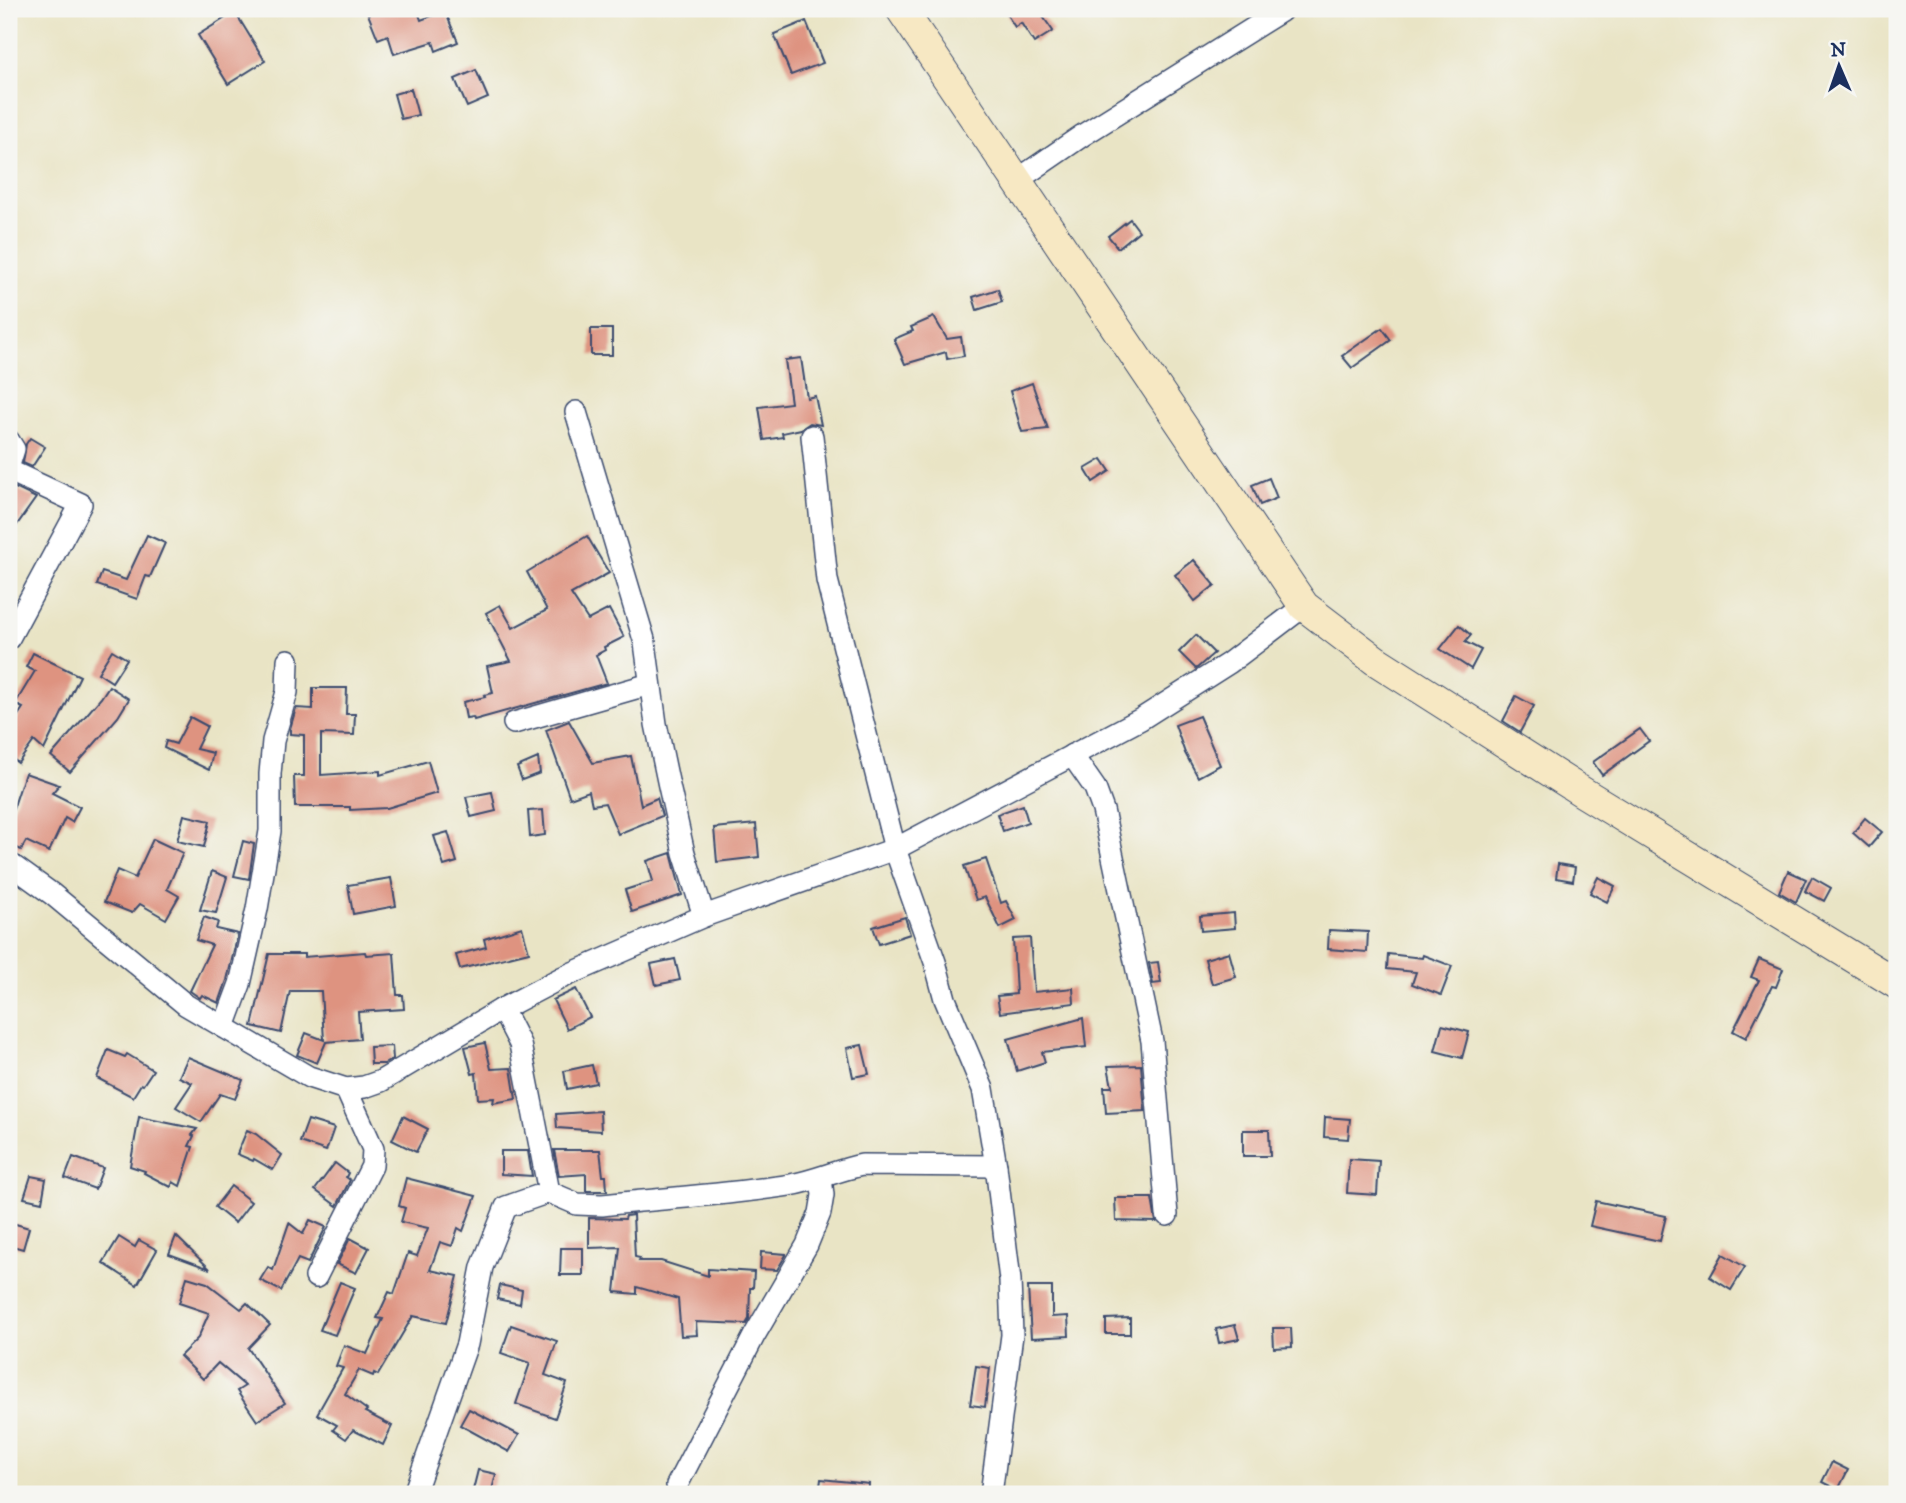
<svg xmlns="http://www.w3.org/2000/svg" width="1906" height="1503" viewBox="0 0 1906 1503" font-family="'IM FELL DW Pica',serif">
	<rect width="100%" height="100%" fill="#f6f6f2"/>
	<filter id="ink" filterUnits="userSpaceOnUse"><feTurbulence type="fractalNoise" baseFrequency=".0143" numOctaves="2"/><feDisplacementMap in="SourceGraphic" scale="14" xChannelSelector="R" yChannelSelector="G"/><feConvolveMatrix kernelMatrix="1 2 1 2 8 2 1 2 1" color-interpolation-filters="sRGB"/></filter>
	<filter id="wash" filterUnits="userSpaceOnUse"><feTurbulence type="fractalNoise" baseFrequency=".00686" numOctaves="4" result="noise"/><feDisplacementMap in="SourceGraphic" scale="28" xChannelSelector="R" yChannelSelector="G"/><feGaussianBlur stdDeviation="1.57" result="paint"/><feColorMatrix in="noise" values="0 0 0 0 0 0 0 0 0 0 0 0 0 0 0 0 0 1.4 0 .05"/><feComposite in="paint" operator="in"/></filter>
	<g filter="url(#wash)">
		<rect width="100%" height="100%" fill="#e9e4c5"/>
		<g id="blocks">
			<g fill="#de9380">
				<path d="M366 9H417L421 20 445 11 458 42 436 51 433 42 394 54 388 35 378 39Z"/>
				<path d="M1012 9H1042L1039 11 1053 31 1034 43 1021 23 1015 27 1007 15 1013 11Z"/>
				<path d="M235 12 265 61 228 84 198 35Z"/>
				<path d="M806 21 823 63 791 75 774 34Z"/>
				<path d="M476 70 488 98 467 107 455 79Z"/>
				<path d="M411 89 418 115 401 119 394 94Z"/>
				<path d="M1130 219 1139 231 1118 248 1108 236Z"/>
				<path d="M998 289 1002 302 977 310 973 297Z"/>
				<path d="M934 317 947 339 961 337 964 356 947 359 946 352 905 364 894 339 913 331 911 327Z"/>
				<path d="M1382 328 1391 340 1352 368 1342 356Z"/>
				<rect x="591" y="329" width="21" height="26"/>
				<path d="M801 358 807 398 815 396 821 425 810 423 801 429 782 433 783 437 764 440 759 407 791 403 785 360Z"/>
				<path d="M1032 383 1048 429 1022 432 1010 391Z"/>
				<path d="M30 438 45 447 32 467 23 463 26 444Z"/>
				<path d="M1102 459 1110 471 1093 482 1085 469Z"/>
				<path d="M1269 478 1277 498 1260 505 1252 485Z"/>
				<path d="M9 485 36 498 9 536Z"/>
				<path d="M147 535 165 543 150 577 146 576 137 599 97 585 102 572 126 580Z"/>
				<path d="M587 536 609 573 571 594 588 620 609 609 624 637 604 647 605 650 596 655 607 683 474 720 473 717 466 718 463 702 485 697 484 695 493 693 487 666 511 661 486 613 500 605 513 628 547 610 527 572Z"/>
				<path d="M1194 560 1215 585 1195 601 1175 575Z"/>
				<path d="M1459 625 1471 635 1465 642 1481 650 1471 669 1440 649Z"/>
				<path d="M1196 635 1214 653 1196 669 1179 652Z"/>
				<path d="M112 650 127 659 112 682 98 673Z"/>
				<path d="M33 653 80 676 44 750 34 741 18 763 9 756V729L23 708 15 704 35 671 26 667Z"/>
				<path d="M109 686 129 699 118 717 70 772 51 756 101 698Z"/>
				<path d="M313 688H347L346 714H355L354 735 321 734V775L380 771V775L428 761 437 793 387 808 350 810V807H295L294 776H304V735L290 734V729L296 708 313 709Z"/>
				<path d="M1516 696 1534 706 1520 732 1503 721Z"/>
				<path d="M1199 716 1220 765 1198 777 1185 753 1175 725Z"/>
				<path d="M190 717 207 726 196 749 213 753 209 770 164 748 166 741 176 744Z"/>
				<path d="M569 721 593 763 631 756 641 805 657 798 662 816 618 834 605 803 592 805 589 791 570 798 546 730Z"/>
				<path d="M1640 729 1649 741 1602 775 1593 762Z"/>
				<path d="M538 758 540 773 522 780 517 767Z"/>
				<path d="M25 773 59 785 52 793 80 807 72 822 65 818 49 852 26 841 21 850 9 844V807L13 809Z"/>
				<path d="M492 792 496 811 471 817 466 797Z"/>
				<path d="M1023 805 1028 822 1003 831 997 814Z"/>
				<path d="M543 810 545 835 530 837 528 811Z"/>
				<path d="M184 815 210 821 204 847 177 841Z"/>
				<path d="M1865 818 1882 832 1869 847 1853 833Z"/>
				<path d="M756 824 759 857 717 862 714 828Z"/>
				<path d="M448 832 457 862 444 866 434 836Z"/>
				<path d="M153 839 183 853 167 889 179 896 166 919 140 904 132 913 104 902 117 870 135 878Z"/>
				<path d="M243 841 254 844 249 879 234 876Z"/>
				<path d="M671 853 682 895 632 912 625 890 653 881 647 861Z"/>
				<path d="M986 859 1001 903 1006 901 1016 920 1000 928 985 897 976 900 964 866Z"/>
				<path d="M1558 864 1575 867 1573 881 1556 878Z"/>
				<path d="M212 871 227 877 216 913 200 910Z"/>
				<path d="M1788 871 1806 879 1796 902 1779 892Z"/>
				<path d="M1598 877 1615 886 1607 902 1590 893Z"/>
				<path d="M1812 877 1831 888 1824 901 1805 891Z"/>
				<path d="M391 878 396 906 353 914 348 885Z"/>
				<path d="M1234 913 1235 928 1201 931 1200 916Z"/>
				<path d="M204 917 218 922 216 929 238 934 227 980 219 1003 202 995 200 998 190 991 212 945 196 940Z"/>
				<path d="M905 917 910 934 879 944 873 927Z"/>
				<path d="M522 927 529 952 460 969 456 955 486 947 484 939Z"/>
				<path d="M1329 930 1368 932 1367 952 1328 949Z"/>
				<path d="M1030 938 1034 992 1073 988 1074 1003 1000 1013 997 996 1016 994 1013 939Z"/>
				<path d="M365 952 366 955 394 953 397 995H403L404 1009 358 1012 360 1039 326 1042 317 1063 297 1055 306 1033 324 1040 321 991H290L281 1033 252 1026 269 954H304V957Z"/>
				<path d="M1229 952 1236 977 1212 984 1205 959Z"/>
				<path d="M1388 954 1422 958 1423 955 1452 966 1441 995 1412 984 1416 972 1387 969Z"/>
				<path d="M675 959 680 980 656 985 651 964Z"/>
				<path d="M1759 959 1783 969 1776 987 1772 986 1746 1038 1733 1031 1759 980 1751 977Z"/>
				<path d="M1158 962 1161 983 1153 984 1149 963Z"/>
				<path d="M576 989 590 1017 567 1029 553 1000Z"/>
				<path d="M1083 1018 1086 1047 1042 1052 1045 1062 1017 1071 1008 1039Z"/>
				<path d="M1442 1025 1469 1032 1462 1058 1435 1051Z"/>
				<path d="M485 1043 491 1069 511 1068 516 1099 493 1103 494 1098 478 1099 476 1073 472 1074 465 1047Z"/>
				<path d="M862 1045 869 1074 853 1077 847 1048Z"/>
				<path d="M392 1046 393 1059 384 1064H371L370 1047Z"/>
				<path d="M108 1050 125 1057 127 1054 153 1070 143 1085 141 1084 133 1097 97 1078Z"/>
				<path d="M188 1057 243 1080 235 1099 220 1094 201 1122 176 1107 192 1083 179 1077Z"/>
				<path d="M592 1065 596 1083 567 1089 564 1071Z"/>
				<path d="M1141 1065 1145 1111 1106 1113 1104 1087H1112L1108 1066Z"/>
				<path d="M600 1111 601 1131 557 1128 556 1114Z"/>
				<path d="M403 1116 428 1129 416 1152 392 1140Z"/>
				<path d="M139 1117 197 1129 192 1135 194 1136 189 1146 193 1147 180 1186 173 1182 171 1187 144 1173 145 1171 130 1166Z"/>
				<path d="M1325 1117 1350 1119 1348 1139 1324 1137Z"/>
				<path d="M308 1120 334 1128 326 1151 300 1142Z"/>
				<path d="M247 1130 256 1134 282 1155 273 1170 254 1159 253 1161 237 1154Z"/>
				<path d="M1243 1130H1269L1270 1156H1243Z"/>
				<path d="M554 1150H600L603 1176H606L607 1191H586V1174L559 1176Z"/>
				<path d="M501 1151H528L532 1176 501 1174Z"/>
				<path d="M73 1157 103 1168 95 1189 65 1178Z"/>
				<path d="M1349 1159 1379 1161 1377 1195 1347 1193Z"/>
				<path d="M335 1163 348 1173 346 1177 350 1180 337 1206 315 1190Z"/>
				<path d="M31 1176 46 1179 42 1202 24 1198Z"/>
				<path d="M406 1178 476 1196 463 1231 458 1228 452 1246 440 1242 430 1270 458 1276 446 1323 413 1316 378 1375 374 1373 373 1376 359 1370 345 1394 367 1410 365 1412 392 1426 383 1445 353 1430 346 1439 333 1430 337 1425 317 1414 343 1368 336 1366 344 1345 367 1354 383 1319 377 1318 389 1292 394 1294 408 1253 417 1256 428 1228 401 1222 405 1208 399 1206Z"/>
				<path d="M231 1186 251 1202 235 1223 215 1207Z"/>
				<path d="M1115 1198H1152L1156 1222 1116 1221Z"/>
				<path d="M1596 1201 1666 1216 1660 1241 1590 1226Z"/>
				<path d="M633 1215 635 1257 640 1258 639 1261H661L708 1276V1269L754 1272 753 1288H750L749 1319 746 1324 696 1322 697 1335 681 1336 678 1299 637 1287V1294L615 1292 620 1247 589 1248V1218L625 1219 626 1216Z"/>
				<path d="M310 1220 326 1227 308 1263 298 1259 281 1291 260 1280 268 1267 273 1270 289 1223 303 1234Z"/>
				<path d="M9 1222 29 1228 23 1249 9 1245Z"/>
				<path d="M176 1236 210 1269 169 1254Z"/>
				<path d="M119 1237 135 1247 139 1240 157 1250 137 1285 103 1263Z"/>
				<path d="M350 1238 369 1248 356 1273 337 1264Z"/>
				<path d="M561 1248H583V1275H560Z"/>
				<path d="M761 1252 786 1254V1255L777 1270 760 1269Z"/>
				<path d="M1723 1254 1745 1267 1731 1290 1710 1277Z"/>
				<path d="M187 1277 207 1283 241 1309 247 1303 270 1325 248 1348 285 1403 257 1421 237 1391 245 1386 218 1363 203 1379 180 1356 198 1338 209 1313 179 1303Z"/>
				<path d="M340 1282 355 1288 335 1335 320 1330Z"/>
				<path d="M500 1285 522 1290 520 1304 497 1299Z"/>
				<path d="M1028 1287H1052V1317L1068 1316 1069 1336 1031 1338Z"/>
				<path d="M1130 1318V1334H1106V1319Z"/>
				<path d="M511 1325 557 1341 545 1375 567 1383 555 1418 516 1404 530 1363 501 1353Z"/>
				<path d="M1235 1325 1239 1339 1219 1343 1216 1329Z"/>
				<path d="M1273 1328H1291L1292 1347 1274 1348Z"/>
				<path d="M976 1366 990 1368 985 1407 970 1405Z"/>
				<path d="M469 1409 519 1435 509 1452 460 1425Z"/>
				<path d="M1832 1462 1848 1470 1838 1490 1822 1482Z"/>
				<path d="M478 1470 496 1474 491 1494H472Z"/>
				<path d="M821 1479 869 1484 868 1494H819Z"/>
			</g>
		</g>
	</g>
	<g filter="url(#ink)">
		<use href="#blocks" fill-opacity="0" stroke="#3a4a6d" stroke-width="2"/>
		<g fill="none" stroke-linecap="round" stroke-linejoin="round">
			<defs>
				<g id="street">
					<path d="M1016 181 1083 135 1281 11"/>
					<path d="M576 412 645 643 656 724 669 786 684 853 704 916"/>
					<path d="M812 436 827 580 895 849 935 962 945 999 983 1089 996 1166 1010 1280 1012 1335 991 1494"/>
					<path d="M9 441 14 449 9 465"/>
					<path d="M9 467 12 472 81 504 9 638"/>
					<path d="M514 723 650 684"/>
					<path d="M1072 755 1095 788 1103 810 1152 1041 1167 1215"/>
					<path d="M9 863 52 894 186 1005 309 1077 346 1089 364 1087 381 1081 502 1009 561 978 704 916 895 849 1141 719 1229 663 1304 606"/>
					<path d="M502 1009 520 1044 549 1192"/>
					<path d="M224 1027 240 984 257 909 270 831V774L273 741 287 692 288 660"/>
					<path d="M316 1277 372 1166 373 1149 346 1089"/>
					<path d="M677 1485 754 1336 807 1245 820 1213 823 1195 821 1178"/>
					<path d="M414 1494 467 1344 482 1267 506 1207 549 1192 577 1204 602 1205C664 1198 728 1195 790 1185 815 1181 837 1170 862 1165L996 1166"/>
				</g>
				<path id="secondary" d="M901 9 1304 606 1375 660 1584 793 1897 984"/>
			</defs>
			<use href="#street" stroke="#3a4a6d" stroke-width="24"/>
			<use href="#secondary" stroke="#3a4a6d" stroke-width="32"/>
			<use href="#street" stroke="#fff" stroke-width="21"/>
			<use href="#secondary" stroke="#f7e8c3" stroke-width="30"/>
		</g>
	</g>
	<rect width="1906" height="1503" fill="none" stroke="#f6f6f2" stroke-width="35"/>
	<g transform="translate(1839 66) rotate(358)" stroke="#f6f6f2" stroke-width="5" paint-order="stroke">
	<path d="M0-5L12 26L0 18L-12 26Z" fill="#1b2f5e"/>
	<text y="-10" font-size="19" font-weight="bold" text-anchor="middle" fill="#1b2f5e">N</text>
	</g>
</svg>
